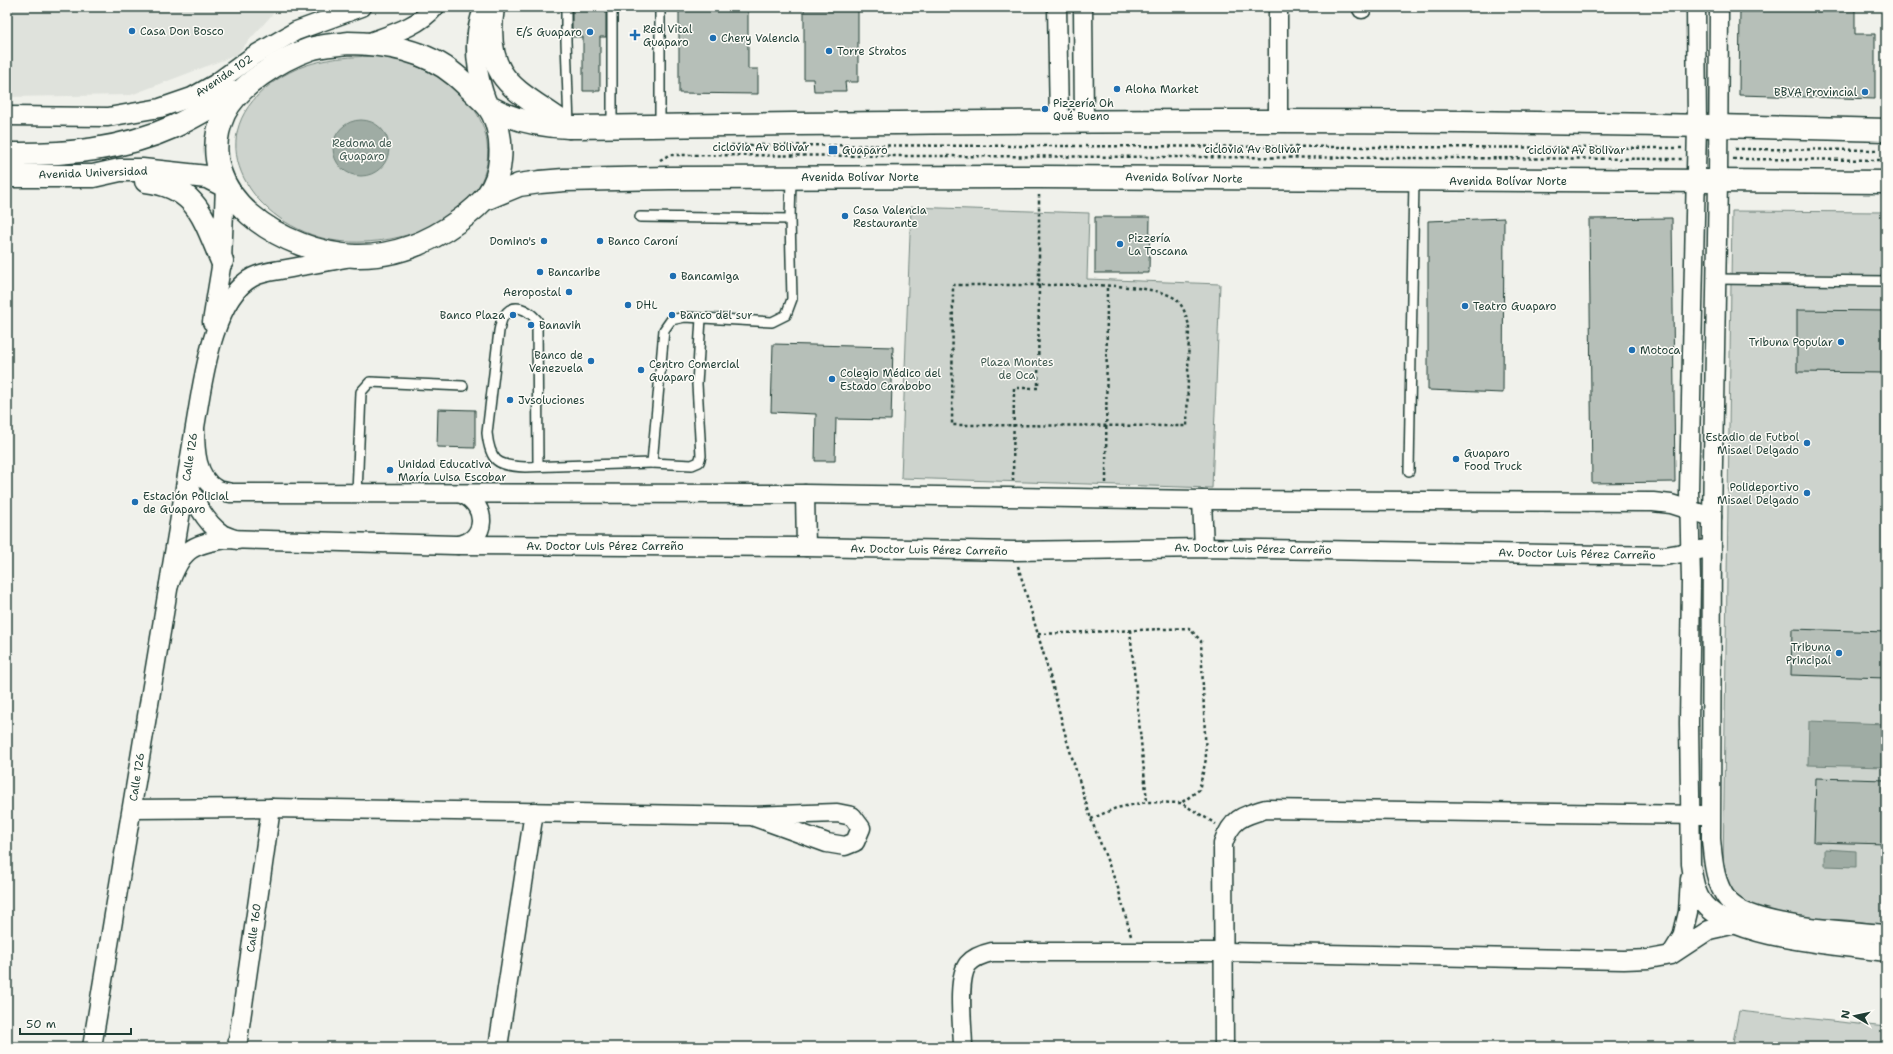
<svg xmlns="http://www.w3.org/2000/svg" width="1893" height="1054" viewBox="0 0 1893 1054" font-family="'Shantell Sans',sans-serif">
	<rect width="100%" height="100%" fill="#f0f1eb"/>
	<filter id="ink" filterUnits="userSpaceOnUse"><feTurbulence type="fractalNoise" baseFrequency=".025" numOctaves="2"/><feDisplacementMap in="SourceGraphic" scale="8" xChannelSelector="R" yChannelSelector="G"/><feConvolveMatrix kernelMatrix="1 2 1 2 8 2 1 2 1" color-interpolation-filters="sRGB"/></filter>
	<g filter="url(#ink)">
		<path fill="#dfe2dc" d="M7 7H279L236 55 131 95 7 97Z"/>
		<g fill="#cdd3cd" stroke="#768880">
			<path d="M375 56C406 60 426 68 451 86 471 101 484 119 487 143 497 221 386 253 326 239 247 220 195 133 278 79 308 59 341 57 375 56Z"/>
			<path d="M911 207 1089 213 1087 279 1220 284 1212 488 901 478Z"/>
			<path d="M1732 211 1886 212V925L1846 920 1757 916 1732 894 1723 871Z"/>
			<path d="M1739 1011 1886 1027V1047H1732Z"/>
		</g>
		<g fill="#9faca4" stroke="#6c8077">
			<circle cx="361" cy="148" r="28"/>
			<path d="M1809 721 1886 724V767L1808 765Z"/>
			<path d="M1825 849 1856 851V867L1825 866Z"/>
		</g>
		<g fill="#b6bfb8" stroke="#1f3d34">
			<path d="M572 7H606V37H600V91H583V37H572Z"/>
			<path d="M679 7H748V69H758V94L679 93Z"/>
			<path d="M804 7H858V82H845L846 91H814L813 79H804Z"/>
			<path d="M1740 7H1855V34H1875V99L1739 95Z"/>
			<path d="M1095 217H1150L1149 273H1095Z"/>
			<path d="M1504 218 1503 393 1428 390V221Z"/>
			<path d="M1672 218 1675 482 1592 483 1589 219Z"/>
			<path d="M1797 310 1886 311V373L1797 372Z"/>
			<path d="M773 344 893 347 891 420 836 419 835 461H815L816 414 771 412Z"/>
			<path d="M438 409 475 410V448L437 447Z"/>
			<path d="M1792 629 1886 632V678L1791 675Z"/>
			<path d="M1816 778 1886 780V844L1814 842Z"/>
		</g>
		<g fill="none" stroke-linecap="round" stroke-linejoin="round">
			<defs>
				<g id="service">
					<path d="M566 7V41L569 126"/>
					<path d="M612 7V126"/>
					<path d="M660 126V7"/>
					<path d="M640 217 790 219"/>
					<path d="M1716 279 1886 281"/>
					<path d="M652 463 692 465 699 462 701 456 697 384 701 318"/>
					<path d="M538 466 537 320C528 310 514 301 504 316 501 319 500 327 499 331L487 433C490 461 497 466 525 467L652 463 664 330 671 320 685 317 772 322 786 315 792 299 790 219 791 178"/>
					<path d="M1409 471 1414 180"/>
					<path d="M357 494 361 392 370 382 463 386"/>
				</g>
				<g id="minor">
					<path d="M484 7C470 40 476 73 488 105"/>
					<path d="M1057 7 1059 121"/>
					<path d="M1083 7 1084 121"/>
					<path d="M1278 7V121"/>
					<path d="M1696 7 1697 125 1689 491 1691 580 1689 723 1691 864C1693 877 1695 893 1704 904 1734 940 1839 945 1886 952"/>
					<path d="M1719 7 1718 182 1712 517 1711 839C1713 859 1714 883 1728 900 1749 927 1851 931 1886 934"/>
					<path d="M1362 9V7"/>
					<path d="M367 43C391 34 418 27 435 7"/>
					<path d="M7 116 108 117 160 108 192 97 215 84 253 56 296 31 362 7"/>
					<path d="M212 322 222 261 225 186"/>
					<path d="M195 430C195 450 196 477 216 489 220 491 227 492 231 493L805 494 1202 500 1653 502 1671 504 1712 517"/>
					<path d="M189 478C189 496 207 524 222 534 226 536 232 538 237 540"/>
					<path d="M805 494 806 547"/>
					<path d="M1202 500 1204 548"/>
					<path d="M458 545C488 540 488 505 462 494"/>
					<path d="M169 585C181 551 190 544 226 539L455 545 806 547 1014 551 1204 548 1665 556 1711 548"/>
					<path d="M132 809 271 808 752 816 837 813 852 816 861 828 855 842 845 846 827 843 752 816"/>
					<path d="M1672 953 1682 937 1688 912 1690 879"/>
					<path d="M92 1047 199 403C205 367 217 295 253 277 263 272 275 271 286 269 306 265 326 262 346 258"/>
					<path d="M237 1047 271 808"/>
					<path d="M498 1047 534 812"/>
					<path d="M963 1047C963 1028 956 979 968 964 974 957 983 954 992 952H1225L1624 960 1649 959 1671 955 1709 930 1736 924"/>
					<path d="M1224 1047 1223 844C1231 819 1242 816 1266 809L1702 815"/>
				</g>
				<g id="secondary">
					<path d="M493 7C482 83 518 89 569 127"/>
					<path d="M348 43C385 43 427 51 455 75 465 83 474 93 484 102 498 115 502 142 500 160 498 189 482 204 460 220 430 242 394 257 355 256 286 253 188 196 224 114 237 86 281 59 310 49 322 45 336 45 348 43Z"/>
					<path d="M489 107C515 121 540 126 569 127 805 124 1041 120 1277 121 1480 121 1683 125 1886 130"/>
					<path d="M7 154C64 155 122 150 175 126 196 116 216 104 236 92"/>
					<path d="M7 176H93L120 170H142L207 177 225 186"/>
					<path d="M146 181C198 187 204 220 222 261"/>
					<path d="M485 199 519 185 540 182 564 180 669 178 1039 177 1886 182"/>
				</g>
			</defs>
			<use href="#service" stroke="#1f3d34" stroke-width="12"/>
			<use href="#minor" stroke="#1f3d34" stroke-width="21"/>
			<use href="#secondary" stroke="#1f3d34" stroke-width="25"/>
			<g stroke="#1f3d34" stroke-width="2.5" stroke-dasharray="3 3" stroke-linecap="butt">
				<path d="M731 145 1682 148"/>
				<path d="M1735 149 1876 150"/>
				<path d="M1733 159 1886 160"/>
				<path d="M660 160 669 155 1682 159"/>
				<path d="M1013 481 1014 388H1038L1039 285C1067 285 1157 282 1177 300 1184 307 1186 316 1189 325L1187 426 952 425 953 285H1039V195"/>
				<path d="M1106 483 1107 285"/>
				<path d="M1018 566 1050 676 1067 741 1091 819 1118 888 1131 936"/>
				<path d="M1130 630 1147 802"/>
				<path d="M1038 634 1189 628 1201 641 1206 759 1199 790 1181 803"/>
				<path d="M1091 819 1116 808 1147 802 1181 803 1216 824"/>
			</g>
			<use href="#service" stroke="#fdfcf7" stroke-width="9"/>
			<use href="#minor" stroke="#fdfcf7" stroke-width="18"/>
			<use href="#secondary" stroke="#fdfcf7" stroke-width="22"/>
		</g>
	</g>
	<g fill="#1f6fb2" stroke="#fdfcf7" stroke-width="1.5">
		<circle cx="132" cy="31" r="4"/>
		<circle cx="590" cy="32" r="4"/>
		<path d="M633 29h4v4h4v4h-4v4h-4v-4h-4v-4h4z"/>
		<circle cx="713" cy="38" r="4"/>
		<circle cx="829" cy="51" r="4"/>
		<circle cx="1117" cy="89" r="4"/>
		<circle cx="1865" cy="92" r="4"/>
		<circle cx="1045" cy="109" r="4"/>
		<rect x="828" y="145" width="10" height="10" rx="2"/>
		<circle cx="845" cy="216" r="4"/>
		<circle cx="544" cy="241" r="4"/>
		<circle cx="600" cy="241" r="4"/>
		<circle cx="1120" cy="244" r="4"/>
		<circle cx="540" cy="272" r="4"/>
		<circle cx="673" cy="276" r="4"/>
		<circle cx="569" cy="292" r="4"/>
		<circle cx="628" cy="305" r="4"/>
		<circle cx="1465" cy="306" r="4"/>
		<circle cx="513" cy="315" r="4"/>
		<circle cx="672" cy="315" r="4"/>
		<circle cx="531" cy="325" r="4"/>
		<circle cx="1841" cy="342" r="4"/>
		<circle cx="1632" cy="350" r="4"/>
		<circle cx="591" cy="361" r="4"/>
		<circle cx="641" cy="370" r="4"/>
		<circle cx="832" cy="379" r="4"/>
		<circle cx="510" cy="400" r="4"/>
		<circle cx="1807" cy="443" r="4"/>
		<circle cx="1456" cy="459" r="4"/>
		<circle cx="390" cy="470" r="4"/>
		<circle cx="1807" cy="493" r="4"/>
		<circle cx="135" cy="502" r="4"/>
		<circle cx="1839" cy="653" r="4"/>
	</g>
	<g text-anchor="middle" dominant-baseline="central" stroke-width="3" stroke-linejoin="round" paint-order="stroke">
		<g font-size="11" fill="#1f3d34" stroke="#fdfcf7" text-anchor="start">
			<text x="643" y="29">Red Vital<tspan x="643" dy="13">Guaparo</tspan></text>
			<text x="140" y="31">Casa Don Bosco</text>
			<text x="582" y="32" text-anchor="end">E/S Guaparo</text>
			<text x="721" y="38">Chery Valencia</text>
			<text x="837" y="51">Torre Stratos</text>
			<text x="1125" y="89">Aloha Market</text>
			<text x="1857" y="92" text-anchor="end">BBVA Provincial</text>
			<text x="1053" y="103">Pizzería Oh<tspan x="1053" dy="13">Qué Bueno</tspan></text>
			<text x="842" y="150">Guaparo</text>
			<text x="853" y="210">Casa Valencia<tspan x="853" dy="13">Restaurante</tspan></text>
			<text x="1128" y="238">Pizzería<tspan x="1128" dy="13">La Toscana</tspan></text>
			<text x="536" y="241" text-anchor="end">Domino's</text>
			<text x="608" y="241">Banco Caroní</text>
			<text x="548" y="272">Bancaribe</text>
			<text x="681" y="276">Bancamiga</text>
			<text x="561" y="292" text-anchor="end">Aeropostal</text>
			<text x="636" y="305">DHL</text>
			<text x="1473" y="306">Teatro Guaparo</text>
			<text x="505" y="315" text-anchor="end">Banco Plaza</text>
			<text x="680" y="315">Banco del sur</text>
			<text x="539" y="325">Banavih</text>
			<text x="1833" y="342" text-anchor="end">Tribuna Popular</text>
			<text x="1640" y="350">Motoca</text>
			<text x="583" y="355" text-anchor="end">Banco de<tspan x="583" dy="13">Venezuela</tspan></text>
			<text x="649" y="364">Centro Comercial<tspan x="649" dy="13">Guaparo</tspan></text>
			<text x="840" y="373">Colegio Médico del<tspan x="840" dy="13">Estado Carabobo</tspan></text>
			<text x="518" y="400">Jvsoluciones</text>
			<text x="1799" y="437" text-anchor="end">Estadio de Futbol<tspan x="1799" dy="13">Misael Delgado</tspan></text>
			<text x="1464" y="453">Guaparo<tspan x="1464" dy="13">Food Truck</tspan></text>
			<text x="398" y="464">Unidad Educativa<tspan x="398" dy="13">María Luisa Escobar</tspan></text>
			<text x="1799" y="487" text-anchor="end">Polideportivo<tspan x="1799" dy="13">Misael Delgado</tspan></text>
			<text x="143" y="496">Estación Policial<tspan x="143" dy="13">de Guaparo</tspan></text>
			<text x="1831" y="647" text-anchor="end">Tribuna<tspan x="1831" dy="13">Principal</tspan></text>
		</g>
		<g font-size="11" fill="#1f3d34" stroke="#fdfcf7">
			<text transform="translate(224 76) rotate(-34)">Avenida 102</text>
			<text x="761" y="147">ciclovia Av Bolivar</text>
			<text x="1253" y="149">ciclovia Av Bolivar</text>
			<text x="1577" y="150">ciclovia Av Bolivar</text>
			<text transform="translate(93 173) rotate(-2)">Avenida Universidad</text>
			<text x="860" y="177">Avenida Bolívar Norte</text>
			<text transform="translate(1184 178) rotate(1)">Avenida Bolívar Norte</text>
			<text x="1508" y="181">Avenida Bolívar Norte</text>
			<text transform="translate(190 457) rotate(-81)">Calle 126</text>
			<text x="605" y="546">Av. Doctor Luis Pérez Carreño</text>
			<text transform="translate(1253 549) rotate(1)">Av. Doctor Luis Pérez Carreño</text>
			<text transform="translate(929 550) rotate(1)">Av. Doctor Luis Pérez Carreño</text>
			<text transform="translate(1577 554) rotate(1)">Av. Doctor Luis Pérez Carreño</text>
			<text transform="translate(137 777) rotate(-81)">Calle 126</text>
			<text transform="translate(254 928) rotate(-82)">Calle 160</text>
		</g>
		<g font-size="11" fill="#425b53" stroke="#fdfcf7">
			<text x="362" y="143">Redoma de<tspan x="362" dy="13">Guaparo</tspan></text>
			<text x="1017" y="362">Plaza Montes<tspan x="1017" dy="13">de Oca</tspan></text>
		</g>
	</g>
	<rect width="1893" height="1054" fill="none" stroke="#fdfcf7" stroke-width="24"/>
	<rect x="12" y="12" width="1869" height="1030" fill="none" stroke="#1f3d34" stroke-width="1.5" filter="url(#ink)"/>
	<g transform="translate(1855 1016) rotate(279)" stroke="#fdfcf7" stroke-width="3" paint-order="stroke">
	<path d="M0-3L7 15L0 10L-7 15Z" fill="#1f3d34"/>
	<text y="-6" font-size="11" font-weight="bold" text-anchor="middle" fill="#1f3d34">N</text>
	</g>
	<path d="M20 1028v6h111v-6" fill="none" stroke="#1f3d34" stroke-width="2"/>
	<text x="26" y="1028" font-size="12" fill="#1f3d34" stroke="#fdfcf7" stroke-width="3" paint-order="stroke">50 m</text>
</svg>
